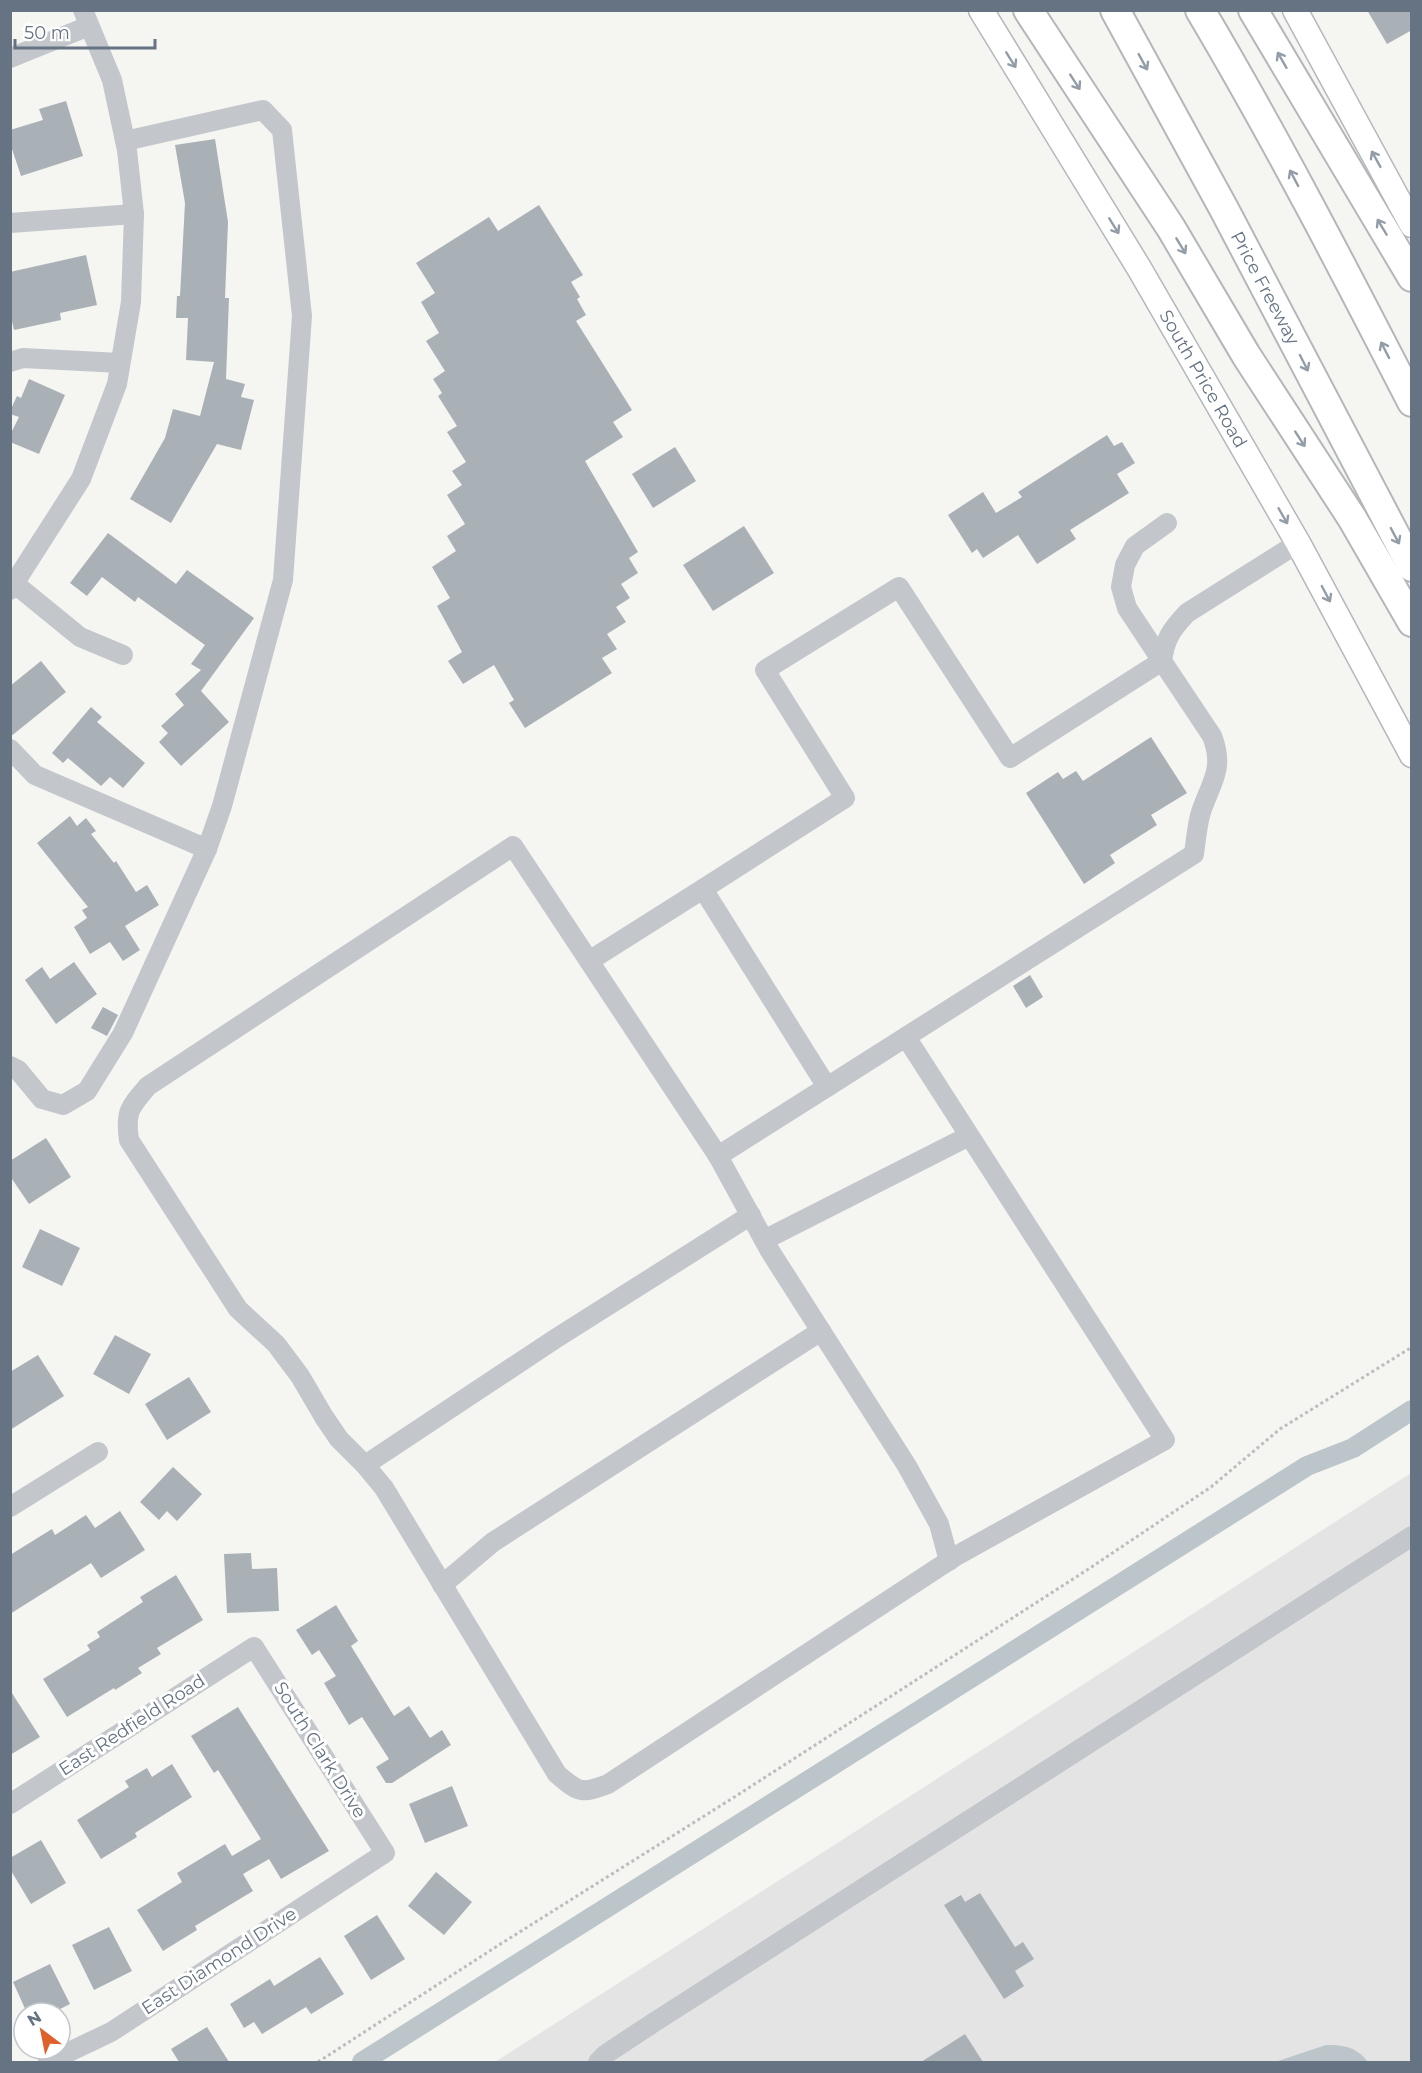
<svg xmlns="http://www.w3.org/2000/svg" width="1422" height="2073" viewBox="0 0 1422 2073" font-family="Montserrat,sans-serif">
	<rect width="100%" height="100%" fill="#f5f5f2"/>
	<path fill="#e3e4e3" d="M1411 1473V2062H495L839 1842Z"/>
	<path fill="#bcc5ca" d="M1326 2045C1345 2045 1356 2047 1368 2062H1275Z"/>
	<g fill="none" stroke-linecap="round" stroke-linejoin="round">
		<path stroke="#bcc5ca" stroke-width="20" d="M362 2062 1307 1466 1353 1448 1412 1410"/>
	</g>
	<g fill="#aab1b6">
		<path d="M1367 10H1412V30L1387 44Z"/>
		<path d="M66 101 83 156 21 176 10 143V130L43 120 39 109Z"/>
		<path d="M215 139 228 222 225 298H229L226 379 245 384 241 397 254 400 241 450 217 444 171 523 130 499 165 438 173 409 200 416 214 362 186 360 188 318H176L177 296H180L185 203 175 145Z"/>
		<path d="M539 205 583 275 571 282 580 297 577 299 586 315 576 321 632 410 613 422 623 437 585 461 638 552 629 558 638 573 621 584 630 598 616 607 626 622 607 634 617 649 602 658 612 673 525 728 509 703 514 700 494 665 463 684 448 661 462 652 437 606 450 598 432 567 456 551 447 536 465 524 447 495 462 485 452 471 466 462 447 432 457 426 438 396 442 393 433 379 445 371 426 341 439 333 421 302 435 293 416 263 489 217 498 231Z"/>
		<path d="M86 255 97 305 60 313 61 320 14 330 10 312V272Z"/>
		<path d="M29 379 65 395 39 454 10 442V435L19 417 10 414V411L17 396 21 398Z"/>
		<path d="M1107 435 1114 446 1122 442 1135 463 1117 474 1129 493 1070 530 1076 539 1037 564 1018 535 983 558 977 549 972 553 948 515 983 492 996 513 1022 497 1018 492Z"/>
		<path d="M675 447 696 481 653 508 632 474Z"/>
		<path d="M744 526 774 573 713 611 683 565Z"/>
		<path d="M108 533 176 584 187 570 254 618 201 691 229 722 181 766 159 742 168 733 161 726 184 705 175 694 201 670 191 664 205 645 138 597 135 602 102 577 87 596 70 583Z"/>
		<path d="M41 661 66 692 10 737V686Z"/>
		<path d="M91 707 102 717 97 722 145 763 123 788 110 777 101 786 68 758 63 763 52 753Z"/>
		<path d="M1151 737 1187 793 1151 815 1157 825 1110 855 1115 863 1084 884 1026 793 1058 772 1063 779 1076 771 1083 781Z"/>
		<path d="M70 816 77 826 86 818 96 831 91 834 114 863 116 861 136 892 147 885 159 905 125 926 140 950 123 961 110 942 90 954 74 927 87 918 82 910 88 907 37 843Z"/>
		<path d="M74 962 97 994 56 1024 25 980 42 967 50 979Z"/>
		<path d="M1030 975 1043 997 1026 1008 1013 986Z"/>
		<path d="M103 1007 118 1015 107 1036 91 1028Z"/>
		<path d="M46 1138 71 1177 29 1204 10 1176V1161Z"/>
		<path d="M40 1229 80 1248 62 1286 22 1267Z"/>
		<path d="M115 1335 151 1354 129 1394 93 1374Z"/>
		<path d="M38 1355 64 1396 10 1430V1372Z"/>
		<path d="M189 1377 211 1412 167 1440 145 1404Z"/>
		<path d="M173 1467 202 1494 177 1521 167 1511 159 1520 140 1502Z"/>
		<path d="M120 1511 145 1550 101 1578 91 1563 10 1614V1555L52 1529 55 1535 86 1515 95 1528Z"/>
		<path d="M251 1553 252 1569 277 1568 279 1611 227 1613 224 1554Z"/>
		<path d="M176 1575 203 1620 157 1648 161 1654 138 1668 142 1673 115 1690 114 1688 67 1717 43 1679 90 1650 87 1645 100 1637 97 1632 143 1602 140 1597Z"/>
		<path d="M336 1605 358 1641 351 1646 394 1716 409 1706 430 1738 442 1730 451 1745 392 1783H386L376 1767 389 1759 362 1717 349 1725 324 1683 336 1676 319 1650 312 1655 296 1630Z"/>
		<path d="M10 1690 40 1737 10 1755Z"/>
		<path d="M238 1707 329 1851 281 1879 269 1859 243 1874 253 1891 195 1926 197 1930 163 1951 137 1910 182 1882 177 1873 225 1844 232 1856 261 1839 218 1770 214 1773 191 1736Z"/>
		<path d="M172 1764 192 1797 135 1833 137 1837 101 1859 77 1820 129 1787 125 1781 147 1768 152 1777Z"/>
		<path d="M452 1786 468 1826 425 1843 409 1804Z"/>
		<path d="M41 1840 66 1883 31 1904 10 1869V1858Z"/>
		<path d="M436 1872 472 1902 444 1935 408 1906Z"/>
		<path d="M980 1893 1015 1947 1023 1942 1034 1959 1015 1971 1024 1986 1004 1999 944 1905 961 1895 965 1902Z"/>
		<path d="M377 1915 405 1959 371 1980 344 1936Z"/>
		<path d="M109 1927 132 1971 94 1990 72 1945Z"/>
		<path d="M320 1957 344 1994 311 2014 306 2007 262 2034 254 2022 244 2028 230 2004 270 1979 274 1986Z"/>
		<path d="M50 1964 70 2004 52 2013H27L13 1982Z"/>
		<path d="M207 2027 229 2062H179L171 2049Z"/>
		<path d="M965 2034 983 2062H921Z"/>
	</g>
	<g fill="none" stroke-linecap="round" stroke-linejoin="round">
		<defs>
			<g id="major">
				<path d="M981 10 1139 268 1298 543 1412 755"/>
				<path d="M1295 10 1412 225"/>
			</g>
			<g id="highway">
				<path d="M1028 10 1171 228 1246 355 1352 518 1412 622"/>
				<path d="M1115 10 1224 209 1412 567"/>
				<path d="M1200 10C1276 138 1344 270 1412 402"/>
				<path d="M1253 10 1412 277"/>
			</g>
		</defs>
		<use href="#major" stroke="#b4b8bc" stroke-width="27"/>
		<use href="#highway" stroke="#b4b7ba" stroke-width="32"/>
		<path stroke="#bbbdbf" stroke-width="3" stroke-dasharray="3 3" stroke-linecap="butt" d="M318 2062 491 1950 736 1796 1087 1570 1211 1487 1280 1429 1412 1347"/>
		<g stroke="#c3c6ca" stroke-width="20">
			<path d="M10 58 89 26"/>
			<path d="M10 223 134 214"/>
			<path d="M10 362 23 358 120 363"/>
			<path d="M1167 523 1135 546 1125 565 1121 587 1127 608 1162 661 1010 758 899 587 765 670 845 798 703 889 827 1087 1194 854C1196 840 1197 825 1201 812 1211 782 1225 769 1212 736L1162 661C1165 639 1171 630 1187 613L1298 543"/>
			<path d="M15 584 80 637 123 655"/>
			<path d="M10 590 81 479 117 384 131 302 134 214 127 150 112 80 83 10"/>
			<path d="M10 749 35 775 207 849 222 806 283 580 302 316 282 130 263 110 125 141"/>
			<path d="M589 961 703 889"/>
			<path d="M10 1066 18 1070 42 1099 63 1105 87 1091 123 1033 207 849"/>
			<path d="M827 1087 718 1156 513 846 148 1086C129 1108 125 1112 129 1140L238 1309 276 1344 300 1376 324 1417 339 1439 365 1465 384 1488 557 1774C579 1793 582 1794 608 1784L956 1556 1165 1440 906 1037"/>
			<path d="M718 1156 770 1251 907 1466 939 1524 949 1561"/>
			<path d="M764 1240 969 1136"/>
			<path d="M365 1465 555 1339 751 1215"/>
			<path d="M10 1507 98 1452"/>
			<path d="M442 1585 493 1542 821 1331"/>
			<path d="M10 1804 254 1647 385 1853 111 2032 48 2062"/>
			<path d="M598 2062 606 2054 653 2023 1412 1536"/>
		</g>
		<use href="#major" stroke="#fff" stroke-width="24"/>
		<use href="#highway" stroke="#fff" stroke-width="28"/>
	</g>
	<defs><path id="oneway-shaft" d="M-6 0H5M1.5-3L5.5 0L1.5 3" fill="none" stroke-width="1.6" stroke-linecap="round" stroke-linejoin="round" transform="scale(1.5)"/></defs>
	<g stroke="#939da8">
		<use href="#oneway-shaft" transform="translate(1011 60) rotate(58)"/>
		<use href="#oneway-shaft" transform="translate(1282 60) rotate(-120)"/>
		<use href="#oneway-shaft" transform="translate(1143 62) rotate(61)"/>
		<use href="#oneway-shaft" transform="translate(1075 82) rotate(57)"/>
		<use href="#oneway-shaft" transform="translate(1376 159) rotate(-119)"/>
		<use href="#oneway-shaft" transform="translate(1294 178) rotate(-118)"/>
		<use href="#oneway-shaft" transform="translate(1114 226) rotate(58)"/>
		<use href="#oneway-shaft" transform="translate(1382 227) rotate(-121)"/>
		<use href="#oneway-shaft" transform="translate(1181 246) rotate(59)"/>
		<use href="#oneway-shaft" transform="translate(1385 350) rotate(-117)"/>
		<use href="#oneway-shaft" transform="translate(1304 363) rotate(63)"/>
		<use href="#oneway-shaft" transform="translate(1300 439) rotate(57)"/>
		<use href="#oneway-shaft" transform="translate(1283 516) rotate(60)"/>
		<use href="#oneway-shaft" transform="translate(1395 536) rotate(62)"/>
		<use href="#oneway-shaft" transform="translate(1326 594) rotate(62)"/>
	</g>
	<g text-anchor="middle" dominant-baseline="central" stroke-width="6" stroke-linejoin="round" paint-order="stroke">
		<g font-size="18" fill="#657382" stroke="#fff">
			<text transform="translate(1265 288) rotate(62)">Price Freeway</text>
			<text transform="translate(1203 379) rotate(60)">South Price Road</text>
			<text transform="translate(132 1725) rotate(-33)">East Redfield Road</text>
			<text transform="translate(320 1750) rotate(58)">South Clark Drive</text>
			<text transform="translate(219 1961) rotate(-33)">East Diamond Drive</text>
		</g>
	</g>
	<rect width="1422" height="2073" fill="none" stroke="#657382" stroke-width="24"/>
	<g transform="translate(42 2031) rotate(328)"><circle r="28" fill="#ffffff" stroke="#c1c7cd" stroke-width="1.5"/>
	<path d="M0-4.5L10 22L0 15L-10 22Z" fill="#de602a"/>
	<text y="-9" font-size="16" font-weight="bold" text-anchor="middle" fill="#657382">N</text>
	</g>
	<path d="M15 39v9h140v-9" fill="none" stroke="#657382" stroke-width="3"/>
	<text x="24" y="39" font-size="18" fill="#657382" stroke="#ffffff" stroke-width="4.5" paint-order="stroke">50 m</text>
</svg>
